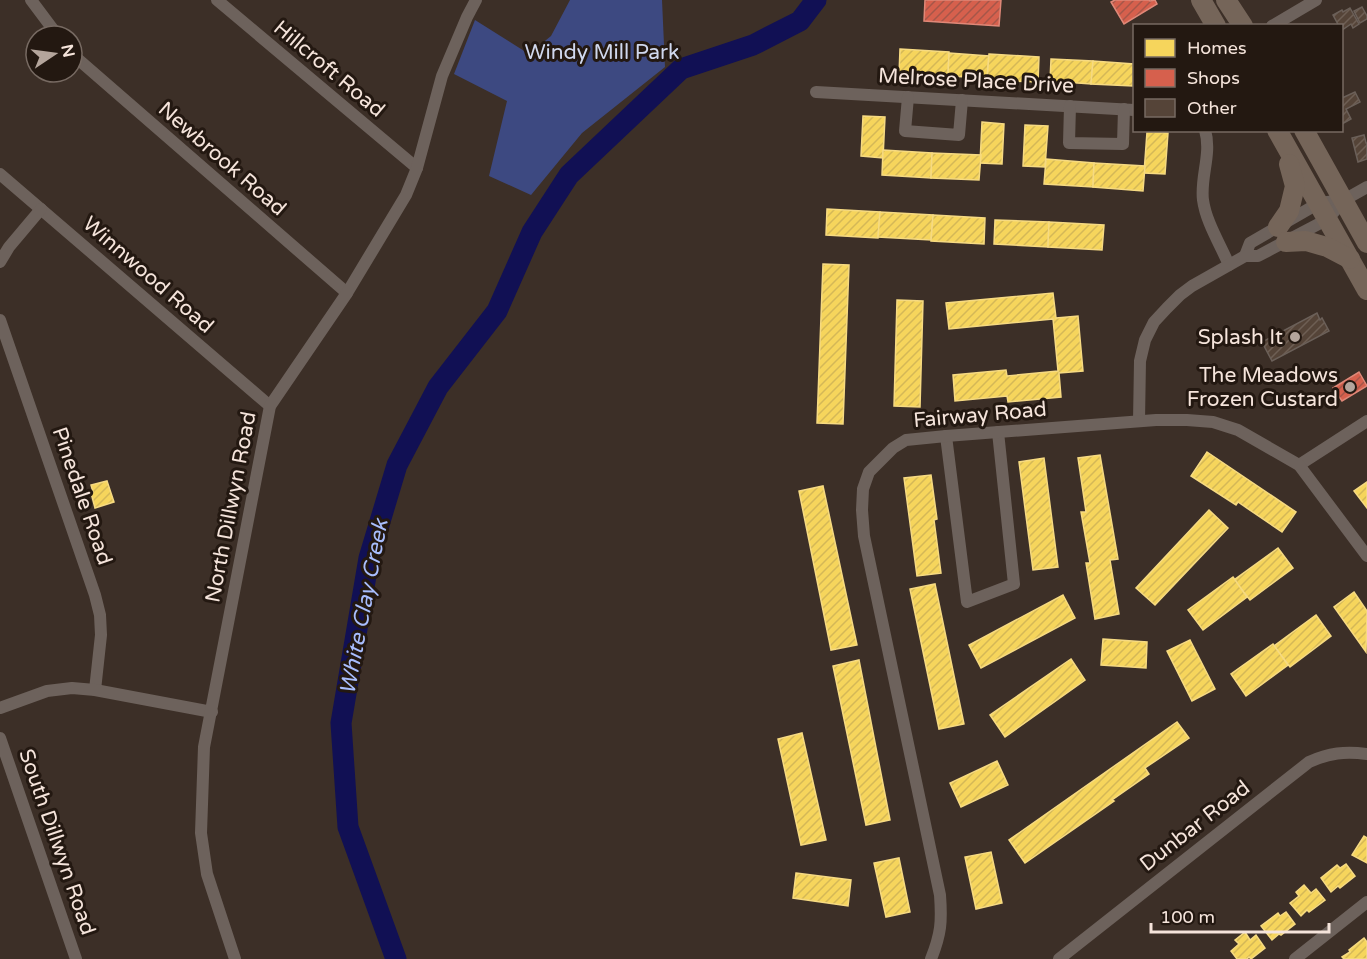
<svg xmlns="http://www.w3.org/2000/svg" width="1367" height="959" viewBox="0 0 1367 959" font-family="'Varela Round',sans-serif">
	<defs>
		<pattern id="homes-hatch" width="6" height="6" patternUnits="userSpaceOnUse" patternTransform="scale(1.5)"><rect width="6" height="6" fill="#f6d55c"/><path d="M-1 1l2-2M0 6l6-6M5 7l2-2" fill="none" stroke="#d4b857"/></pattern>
		<pattern id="shops-hatch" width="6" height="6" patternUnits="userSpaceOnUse" patternTransform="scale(1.5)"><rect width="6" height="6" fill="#d6604d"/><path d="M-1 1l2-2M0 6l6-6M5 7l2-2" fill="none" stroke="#a55649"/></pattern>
		<pattern id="building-hatch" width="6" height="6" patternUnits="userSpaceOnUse" patternTransform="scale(1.5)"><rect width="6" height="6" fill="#554438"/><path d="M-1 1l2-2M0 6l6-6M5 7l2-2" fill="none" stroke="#6e5f54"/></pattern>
	</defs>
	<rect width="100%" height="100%" fill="#3c2f27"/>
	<path fill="#3d4981" d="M570 0H662L665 67 582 133 531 195 489 176 507 101 454 74 475 20 529 54 551 36Z"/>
	<g fill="url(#homes-hatch)" stroke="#f6da82" stroke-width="1.5">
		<path d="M900 49 949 52 948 77 899 75Z"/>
		<path d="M949 53 989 56 987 78 948 76Z"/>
		<path d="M989 54 1039 57 1038 82 987 80Z"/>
		<path d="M1051 59 1093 61 1091 84 1050 81Z"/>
		<path d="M1093 61 1134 64 1133 86 1091 84Z"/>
		<path d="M863 116 885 117 883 158 861 156Z"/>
		<path d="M982 122 1004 124 1002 164 980 163Z"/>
		<path d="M1025 125 1048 126 1045 167 1023 166Z"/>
		<path d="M1147 132 1168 133 1165 174 1144 173Z"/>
		<path d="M883 150 932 153 931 178 882 175Z"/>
		<path d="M932 153 981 155 979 180 931 178Z"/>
		<path d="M1046 159 1094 163 1093 187 1044 184Z"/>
		<path d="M1094 163 1145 166 1143 191 1093 187Z"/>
		<path d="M827 209 880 212 878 238 826 235Z"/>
		<path d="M880 212 933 215 931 240 878 237Z"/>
		<path d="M933 215 985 218 984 244 931 241Z"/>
		<path d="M995 220 1049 222 1048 247 994 244Z"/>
		<path d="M1049 222 1104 225 1102 250 1048 247Z"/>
		<path d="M823 264 849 265 843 424 817 423Z"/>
		<path d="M1053 293 1056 318 1078 316 1083 371 1059 373 1061 397 1008 402 1007 396 955 401 953 375 1006 370 1007 376 1058 371 1053 319 949 329 946 303Z"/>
		<path d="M897 300 923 301 920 407 894 406Z"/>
		<path d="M1207 452 1296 512 1282 532 1238 502 1236 505 1191 476Z"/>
		<path d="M1100 455 1118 559 1110 560 1119 614 1095 619 1086 563H1090L1081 512H1086L1078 458Z"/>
		<path d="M1044 458 1058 567 1033 570 1019 462Z"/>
		<path d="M931 475 937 519 934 520 941 573 917 576 904 478Z"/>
		<path d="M107 481 114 502 95 508 91 493 93 492 91 485Z"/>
		<path d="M1367 482V508L1354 491Z"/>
		<path d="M823 486 857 645 831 650 799 491Z"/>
		<path d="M1209 510 1228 528 1155 605 1136 588Z"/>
		<path d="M1278 548 1293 568 1250 600 1234 580Z"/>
		<path d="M1233 577 1247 597 1203 630 1188 610Z"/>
		<path d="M935 584 964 724 939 729 910 589Z"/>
		<path d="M1354 592 1367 611 1366 652 1334 607Z"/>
		<path d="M1063 595 1075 618 981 668 969 645Z"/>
		<path d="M1316 615 1331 636 1290 667 1274 646Z"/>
		<path d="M1103 639 1147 642 1146 668 1101 665Z"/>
		<path d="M1190 640 1215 689 1192 701 1167 651Z"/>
		<path d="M1273 644 1288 665 1246 696 1231 674Z"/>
		<path d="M1071 659 1085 680 1005 737 990 715Z"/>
		<path d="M859 660 890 820 866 825 833 666Z"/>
		<path d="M1177 722 1189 738 1145 768 1149 774 1112 800 1114 801 1025 863 1009 840Z"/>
		<path d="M802 733 826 840 801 845 778 739Z"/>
		<path d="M997 761 1008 785 961 807 950 783Z"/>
		<path d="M1364 836 1367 838V863L1352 855Z"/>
		<path d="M991 852 1002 903 976 909 965 857Z"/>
		<path d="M899 858 910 912 886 917 874 863Z"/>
		<path d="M1346 864 1355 876 1340 888 1338 886 1331 892 1321 878 1337 865 1340 868Z"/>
		<path d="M796 873 851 880 848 906 793 898Z"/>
		<path d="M1304 885 1311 893 1316 889 1325 900 1309 912 1307 910 1301 916 1290 903 1299 896 1296 892Z"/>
		<path d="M1286 912 1295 924 1281 935 1279 934 1272 940 1261 926 1278 913 1280 916Z"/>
		<path d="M1245 932 1250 940 1256 935 1265 948 1251 959 1249 957 1247 959H1237L1231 951 1239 944 1235 940Z"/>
		<path d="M1364 938 1367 942V959H1344L1342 957 1350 952 1349 950Z"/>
	</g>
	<g fill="url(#shops-hatch)" stroke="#df8878" stroke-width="1.5">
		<path d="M925 0H1001L999 26 924 21Z"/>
		<path d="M1115 0H1149L1150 1 1155 0 1157 4 1124 24 1111 2Z"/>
		<path d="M1359 372 1367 386 1342 401 1333 388Z"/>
	</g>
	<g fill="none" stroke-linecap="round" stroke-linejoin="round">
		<path stroke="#111054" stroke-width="21" d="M396 959 348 827 341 723 369 558 397 465 438 387 497 311 532 232 569 175 681 69 753 45 800 21 816 0"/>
	</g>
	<g fill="url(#building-hatch)" stroke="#6b6059" stroke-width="1.5">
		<path d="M1362 7 1367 16V19L1360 23 1354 11Z"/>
		<path d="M1350 8 1359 24 1353 28 1351 24 1342 30V26H1339L1333 15 1342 10 1343 12Z"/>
		<path d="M1355 92 1360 102 1346 109 1351 119 1342 124V98Z"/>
		<path d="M1364 135 1366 143H1367V159L1358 162 1352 138Z"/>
		<path d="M1317 313 1320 320 1322 318 1329 331 1272 361 1262 342Z"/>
	</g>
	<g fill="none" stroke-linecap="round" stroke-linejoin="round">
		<g stroke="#6d625c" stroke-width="12">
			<path d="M31 0 58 36"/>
			<path d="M217 0 417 168"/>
			<path d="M1272 26 1316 0"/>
			<path d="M72 54 347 293"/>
			<path d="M816 92 1134 110"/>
			<path d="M908 97 905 131 959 135 962 100"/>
			<path d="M1070 106 1069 143 1123 144 1124 109"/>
			<path d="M1205 130C1212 154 1200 177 1203 200 1206 222 1220 244 1229 265"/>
			<path d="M0 174 270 406"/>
			<path d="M1245 256 1250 243 1319 203 1344 200"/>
			<path d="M0 262 9 247 41 209"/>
			<path d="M0 320 95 595 100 615 101 635 95 690"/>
			<path d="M1139 421 1140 361 1145 340 1154 322 1167 308 1180 295 1192 286 1245 256H1258L1328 219 1344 200 1367 187"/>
			<path d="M946 436 967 602 1014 584 998 432"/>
			<path d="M1299 465 1367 421"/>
			<path d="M0 708 47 691 72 688 95 690 212 712"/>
			<path d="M0 738 76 959"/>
			<path d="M235 959 207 874 201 833 204 747 270 406 347 293 406 195 417 168 442 76 467 17 476 0"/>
			<path d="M931 959C941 934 942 922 940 895L864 536 862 510 863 489 869 472 893 448 906 440 946 436 1156 420H1187L1213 422 1238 430 1299 465 1367 556"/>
			<path d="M1059 959 1309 762C1329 753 1345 751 1367 754"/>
			<path d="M1295 959 1367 902"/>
		</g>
		<g stroke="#756559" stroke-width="20">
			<path d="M1201 0 1216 26"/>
			<path d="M1226 0 1243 26"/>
			<path d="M1277 130 1367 290"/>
			<path d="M1304 130 1367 243"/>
			<path d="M1278 227 1289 211 1295 186 1289 164"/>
			<path d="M1286 242 1306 241 1327 247 1350 259"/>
		</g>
	</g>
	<g fill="#b4a59c" stroke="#231811" stroke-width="2">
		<circle cx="1295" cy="337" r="6"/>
		<circle cx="1350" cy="387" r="6"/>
	</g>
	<g text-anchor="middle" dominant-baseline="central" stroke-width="6" stroke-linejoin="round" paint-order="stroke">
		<g font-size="21" fill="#d0d8ee" stroke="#231811">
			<text x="602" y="52">Windy Mill Park</text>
		</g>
		<g font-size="21" fill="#f5e4db" stroke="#231811">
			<text transform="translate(329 69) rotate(40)">Hillcroft Road</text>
			<text transform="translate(976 81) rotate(3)">Melrose Place Drive</text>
			<text transform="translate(222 159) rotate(41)">Newbrook Road</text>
			<text transform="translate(148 275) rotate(41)">Winnwood Road</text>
			<text transform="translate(980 415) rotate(-5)">Fairway Road</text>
			<text transform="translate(82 496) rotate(71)">Pinedale Road</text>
			<text transform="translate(231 507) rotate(-79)">North Dillwyn Road</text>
			<text transform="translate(1195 826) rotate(-38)">Dunbar Road</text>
			<text transform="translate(57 842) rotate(71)">South Dillwyn Road</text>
		</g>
		<g font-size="21" fill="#f5e4db" stroke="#231811" text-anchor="end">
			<text x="1283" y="337">Splash It</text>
			<text x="1338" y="375">The Meadows<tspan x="1338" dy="24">Frozen Custard</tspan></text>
		</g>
		<g font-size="22" font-style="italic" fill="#a8bdfd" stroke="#231811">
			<text transform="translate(364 607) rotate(-79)">White Clay Creek</text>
		</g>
	</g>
	<rect x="1133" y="24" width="210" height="108" fill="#231811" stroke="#776a62" stroke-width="1.5"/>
	<rect x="1145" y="39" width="30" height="18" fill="#f6d55c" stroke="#776a62" stroke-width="1.5"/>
	<text x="1187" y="54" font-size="18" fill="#f5e4db">Homes</text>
	<rect x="1145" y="69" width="30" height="18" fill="#d6604d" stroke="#776a62" stroke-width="1.5"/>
	<text x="1187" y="84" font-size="18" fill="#f5e4db">Shops</text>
	<rect x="1145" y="99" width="30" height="18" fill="#554438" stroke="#776a62" stroke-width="1.5"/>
	<text x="1187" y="114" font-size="18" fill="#f5e4db">Other</text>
	<g transform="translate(54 54) rotate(77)"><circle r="28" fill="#231811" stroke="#776a62" stroke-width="1.5"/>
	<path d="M0-4.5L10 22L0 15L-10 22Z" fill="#b4a59c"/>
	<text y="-9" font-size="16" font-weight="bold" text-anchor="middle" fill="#f5e4db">N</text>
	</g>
	<path d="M1151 923v9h178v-9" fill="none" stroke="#f5e4db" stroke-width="3"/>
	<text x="1160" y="923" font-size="18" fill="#f5e4db" stroke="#231811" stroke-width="4.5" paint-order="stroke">100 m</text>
</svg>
